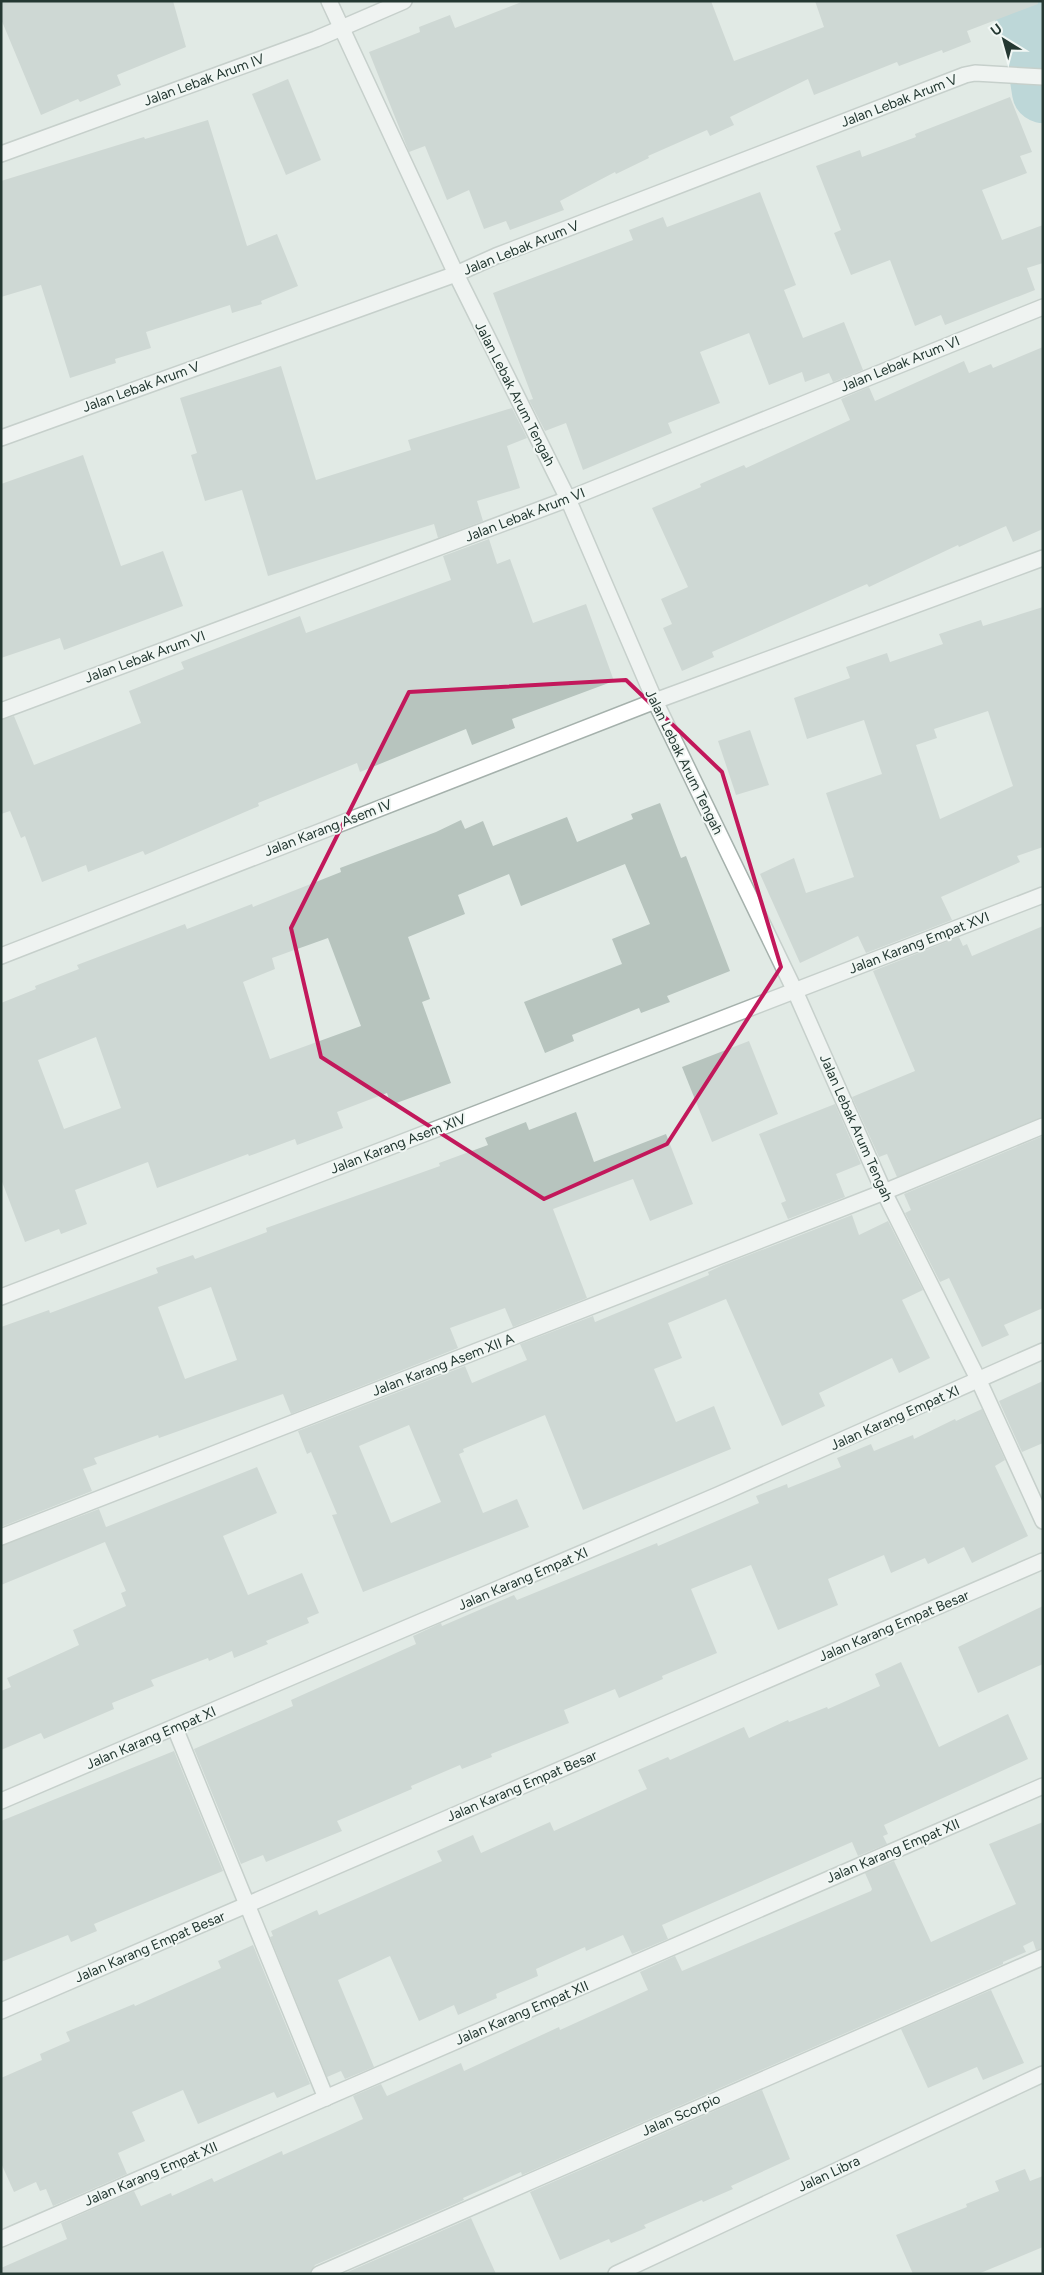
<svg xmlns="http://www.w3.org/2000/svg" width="1044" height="2275" viewBox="0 0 1044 2275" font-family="Figtree,sans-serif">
	<rect width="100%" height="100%" fill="#e1eae5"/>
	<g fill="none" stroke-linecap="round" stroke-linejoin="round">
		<path stroke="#90c1c8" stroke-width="62" d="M1022 1 1037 54 1043 92"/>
	</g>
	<g fill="#b7c4be" fill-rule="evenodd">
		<path d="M1 1H173L186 47 117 75 121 85 80 102 78 99 41 115 1 19Z"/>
		<path d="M524 1H711L734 61 824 27 815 1H1038V4L967 31 971 42 943 53 942 50 899 66 897 62 814 95 808 79 730 117 734 125 710 136 707 130 648 156 649 158 616 174 615 172 560 201 564 210 510 230 506 221 484 229 469 190 447 200 425 146 409 152 369 52 420 32 419 27 450 15 455 28Z"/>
		<path d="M288 79 321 160 286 175 252 94Z"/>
		<path d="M1010 97 1032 152 1020 156 1027 173 982 190 1002 240 1043 225V263L1027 268 1035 290 945 325 941 315 915 326 890 260 851 275 834 233 841 230 816 166 860 150 862 157 916 137 915 134Z"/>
		<path d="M208 120 247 246 277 234 298 286 261 301 262 304 232 313 230 305 146 332 151 348 115 359 116 363 70 378 41 285 1 297V181L144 137 145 139Z"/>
		<path d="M760 192 796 285 784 290 803 338 844 322 863 370 833 382 829 373 805 382 802 372 769 385 749 333 700 352 720 403 668 423 672 433 583 470 566 423 545 431 529 400 533 399 493 293 633 240 629 230 663 217 667 227Z"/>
		<path d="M1043 347V529L1013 542 1006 526 959 547 958 545 869 587 867 584 712 652 714 657 682 671 663 628 672 624 661 599 688 587 652 508 701 487 700 484 744 465 746 468 850 420 841 399 869 387 875 401 964 361 969 373 991 364 993 368Z"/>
		<path d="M281 366 316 480 411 450 408 440 512 408 527 438 507 446 520 488 477 501 483 521 438 538 434 524 268 576 242 490 205 501 191 455 197 453 180 398Z"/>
		<path d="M83 455 121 566 163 551 183 606 64 650 60 638 1 658V484Z"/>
		<path d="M489 539 497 564 510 559 533 623 586 604 614 681 512 719 515 728 472 745 466 729 360 772 357 763 258 803 259 806 145 855 143 851 88 872 86 865 42 882 25 836 21 838 10 811 1 814V720L14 716 34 765 141 723 129 691 184 669 181 662 300 616 306 633 451 580 443 556Z"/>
		<path d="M1043 607V847L1017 856 1020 862 941 897 952 920 866 953 858 936 800 963 760 874 794 858 806 893 854 877 826 793 882 774 864 720 807 739 794 698 850 678 846 667 887 653 890 662 943 644 939 634 981 620 983 626ZM988 711 1013 786 940 819 916 745 937 738 934 729Z"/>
		<path d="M750 730 769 785 736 795 718 741Z"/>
		<path d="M660 803 681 858 686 856 730 971 667 996 670 1002 641 1013 639 1008 572 1035 574 1041 545 1053 524 1002 622 964 612 939 650 924 625 864 521 906 509 874 458 895 465 914 408 937 430 999 422 1002 451 1083 391 1105 387 1093 337 1112 343 1128 297 1145 295 1139 249 1156 248 1154 157 1188 148 1162 75 1190 87 1224 61 1234 59 1229 25 1242 1 1179V1003L36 989 35 986 79 969 77 965 185 924 187 929 252 904 253 907 341 872 340 868 436 832 461 820 465 829 483 821 493 846 567 817 577 842 633 819 631 814ZM328 938 361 1026 270 1059 243 982 275 969 272 958ZM96 1037 121 1108 64 1129 38 1060Z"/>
		<path d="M1043 926V1117L897 1177 887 1154 879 1157 852 1097 915 1071 873 971 959 937 963 946 967 944 972 956Z"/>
		<path d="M749 1041 778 1114 712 1142 682 1067Z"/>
		<path d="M835 1104 861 1164 836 1174 845 1197 788 1219 781 1203 786 1201 759 1134Z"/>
		<path d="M576 1112 594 1162 666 1134 693 1204 650 1221 633 1179 553 1209 587 1298 513 1327 505 1308 450 1328 458 1348 291 1414 283 1394 159 1438 158 1435 94 1458 97 1464 83 1469 92 1491 1 1527V1327L49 1310 50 1313 158 1273 156 1268 193 1255 195 1259 267 1232 266 1228 440 1166 439 1163 488 1145 485 1138 526 1122 529 1130ZM211 1287 237 1360 185 1379 158 1307Z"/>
		<path d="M1043 1136V1308L1004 1325 1009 1335 982 1347 949 1278 940 1282 905 1213 911 1210 904 1194Z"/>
		<path d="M852 1215 859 1235 888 1221 923 1290 902 1300 930 1358 899 1373 892 1358 819 1393 825 1406 782 1426 726 1299 668 1323 682 1358 654 1369 676 1422 714 1406 731 1449 583 1510 545 1415 463 1449 464 1452 459 1454 483 1513 517 1499 529 1527 363 1592 332 1515 337 1514 311 1452 307 1454 298 1431 465 1366 472 1383 527 1360 520 1344 593 1316 595 1322 709 1275 708 1272 723 1265ZM409 1425 441 1502 391 1523 359 1446Z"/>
		<path d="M1043 1381V1443L1022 1452 999 1401Z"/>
		<path d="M982 1409 1005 1460 995 1466 1028 1536 972 1563 964 1547 928 1564 925 1558 891 1573 884 1555 828 1579 838 1605 778 1630 751 1565 691 1589 717 1653 662 1676 663 1679 619 1698 615 1689 564 1710 569 1723 491 1754 492 1757 462 1769 460 1765 411 1786 412 1789 337 1821 342 1831 266 1862 263 1855 241 1864 194 1749 293 1706 291 1700 416 1644 413 1636 441 1623 442 1626 514 1595 517 1600 657 1543 658 1546 759 1503 756 1496 787 1484 788 1488 841 1467 837 1458 871 1444 874 1451 913 1435 914 1439 955 1419 956 1421Z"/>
		<path d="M257 1467 277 1513 223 1536 248 1595 302 1573 319 1613 307 1618 309 1623 266 1641 268 1644 234 1658 232 1651 209 1661 208 1658 151 1680 154 1686 112 1703 114 1709 44 1739 41 1733 1 1750V1691L11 1687 7 1678 79 1645 73 1630 126 1606 121 1593 126 1591 105 1542 1 1585V1546L99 1509 106 1527Z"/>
		<path d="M1043 1606V1664L978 1693 958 1647Z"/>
		<path d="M901 1662 939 1747 1008 1714 1028 1759 884 1825 888 1834 883 1836 887 1844 858 1856 852 1842 662 1925 668 1939 632 1954 623 1935 586 1951 585 1947 536 1969 538 1976 496 1994 497 1998 458 2015 454 2005 419 2021 390 1956 338 1980 374 2067 345 2079 341 2071 327 2077 270 1937 273 1936 271 1931 317 1910 319 1915 442 1861 437 1851 473 1835 481 1853 550 1822 554 1831 647 1789 638 1770 668 1757 670 1760 744 1727 749 1738 788 1720 789 1722 827 1707 828 1709 880 1686 875 1674Z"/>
		<path d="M174 1751 223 1871 94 1924 97 1931 71 1942 68 1935 1 1962V1821Z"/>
		<path d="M1043 1822V1948L1036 1950 1033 1941 1023 1946 1026 1952 1003 1962V1964L522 2175 521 2172 463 2198 464 2200 315 2265 310 2274H1V2268L67 2239 61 2223 134 2191 141 2206 171 2193 172 2196 212 2178 214 2182 282 2151 283 2155 333 2133 363 2119 353 2096 381 2084 387 2096 461 2063 464 2071 559 2027 560 2030 648 1990 640 1972 675 1956 682 1971 871 1891 872 1889 865 1873 894 1861 931 1942 1016 1904 989 1844Z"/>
		<path d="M253 1945 310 2084 277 2098 274 2092 198 2124 183 2090 132 2112 145 2141 118 2153 127 2174 53 2206 46 2189 40 2191 36 2182 14 2192 1 2163V2078L42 2060 40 2054 70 2041 66 2032 134 2004 135 2006 221 1968 218 1961Z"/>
		<path d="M991 1990 1024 2063 983 2080 977 2067 928 2088 901 2029Z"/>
		<path d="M762 2090 790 2159 731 2186 733 2189 703 2202 702 2200 644 2225 646 2228 611 2243 609 2239 560 2260 530 2192Z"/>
		<path d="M1025 2169 1030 2181 1043 2176V2247L978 2274H913L896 2235 967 2207 966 2204 999 2191 995 2181Z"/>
		<path d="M471 2218 496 2274H343Z"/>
	</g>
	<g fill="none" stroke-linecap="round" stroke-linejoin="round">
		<defs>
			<g id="street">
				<path d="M329 1 456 274 568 499 655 701 795 991 884 1192 979 1381 1043 1521"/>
				<path d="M1 154 316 39 404 1"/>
				<path d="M1 438 456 274 496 256 965 75 975 73 1043 77"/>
				<path d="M1 711 568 499 1043 307"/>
				<path d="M1 956 655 701 1043 558"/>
				<path d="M1 1297 1043 895"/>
				<path d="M1 1537 884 1192 1043 1126"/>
				<path d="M175 1728 326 2098"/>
				<path d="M1 1801 718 1495 1043 1351"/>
				<path d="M1 2011 1043 1561"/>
				<path d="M1 2239 1043 1786"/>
				<path d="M319 2274 1043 1957"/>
				<path d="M616 2274 1043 2074"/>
			</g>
		</defs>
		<use href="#street" stroke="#a5b1ac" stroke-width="18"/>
		<use href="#street" stroke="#fff" stroke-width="15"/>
	</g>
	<path d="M0 0H1044V2275H0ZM626 680 722 772 781 967 667 1144 544 1199 321 1057 291 928 409 692Z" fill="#e1eae5" fill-opacity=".55" fill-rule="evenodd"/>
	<path fill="none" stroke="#c2185b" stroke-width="4" stroke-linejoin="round" d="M626 680 722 772 781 967 667 1144 544 1199 321 1057 291 928 409 692Z"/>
	<g text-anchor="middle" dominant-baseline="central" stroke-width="4" stroke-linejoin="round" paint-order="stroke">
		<g font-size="14" fill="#243832" stroke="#f1f7f4">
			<text transform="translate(204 80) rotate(-20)">Jalan Lebak Arum IV</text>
			<text transform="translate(899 101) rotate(-21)">Jalan Lebak Arum V</text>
			<text transform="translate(521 248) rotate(-22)">Jalan Lebak Arum V</text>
			<text transform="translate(900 364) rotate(-22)">Jalan Lebak Arum VI</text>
			<text transform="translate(141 387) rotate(-20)">Jalan Lebak Arum V</text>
			<text transform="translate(515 394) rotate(63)">Jalan Lebak Arum Tengah</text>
			<text transform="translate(525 515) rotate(-21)">Jalan Lebak Arum VI</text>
			<text transform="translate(145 657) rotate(-20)">Jalan Lebak Arum VI</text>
			<text transform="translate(684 762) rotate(64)">Jalan Lebak Arum Tengah</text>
			<text transform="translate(328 828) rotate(-21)">Jalan Karang Asem IV</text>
			<text transform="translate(919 943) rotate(-21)">Jalan Karang Empat XVI</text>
			<text transform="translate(856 1128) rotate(66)">Jalan Lebak Arum Tengah</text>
			<text transform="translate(398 1144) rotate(-21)">Jalan Karang Asem XIV</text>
			<text transform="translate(443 1365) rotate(-21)">Jalan Karang Asem XII A</text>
			<text transform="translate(895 1418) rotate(-24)">Jalan Karang Empat XI</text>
			<text transform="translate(523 1579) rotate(-23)">Jalan Karang Empat XI</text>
			<text transform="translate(894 1626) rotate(-23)">Jalan Karang Empat Besar</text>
			<text transform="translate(151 1738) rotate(-23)">Jalan Karang Empat XI</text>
			<text transform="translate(522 1786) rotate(-23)">Jalan Karang Empat Besar</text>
			<text transform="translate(893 1851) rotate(-23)">Jalan Karang Empat XII</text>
			<text transform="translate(150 1947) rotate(-23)">Jalan Karang Empat Besar</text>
			<text transform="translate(522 2013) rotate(-23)">Jalan Karang Empat XII</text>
			<text transform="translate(681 2115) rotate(-24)">Jalan Scorpio</text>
			<text transform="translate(151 2174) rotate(-23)">Jalan Karang Empat XII</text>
			<text transform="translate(829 2174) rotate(-25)">Jalan Libra</text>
		</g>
	</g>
	<rect width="1044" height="2275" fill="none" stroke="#243832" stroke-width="5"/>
	<g transform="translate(1004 40) rotate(323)" stroke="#f1f7f4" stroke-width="4" paint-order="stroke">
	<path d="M0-4L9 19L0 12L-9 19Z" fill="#243832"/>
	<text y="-8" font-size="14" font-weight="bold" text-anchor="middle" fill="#243832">U</text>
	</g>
</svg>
